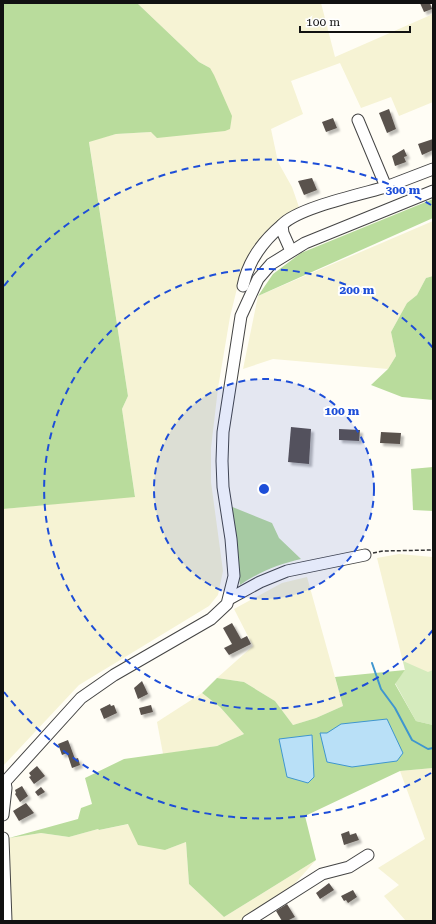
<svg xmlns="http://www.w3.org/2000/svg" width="436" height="924" viewBox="0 0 436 924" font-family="'Roboto Serif',serif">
	<defs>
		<filter id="shadow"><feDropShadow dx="3" dy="3" stdDeviation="1" flood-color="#0004"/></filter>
	</defs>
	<rect width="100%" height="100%" fill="#fffdf5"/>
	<g fill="#f6f3d4">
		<path d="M137 3H321L335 57 433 14V102L399 116 391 97 361 108 340 63 291 81 303 114 271 129 278 162 292 187 299 207 276 223 258 242 248 257 241 272 230 317 218 388 211 448V482L223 571 218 595 209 606 79 685 3 766V509L135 496 122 409 128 396 89 141 116 134 151 132 210 68 199 62Z"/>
		<path d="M433 221V276L426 278 417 295 407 303 391 332 396 356 388 369 273 359 243 369 258 296Z"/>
		<path d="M399 554 433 557V725L395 683 405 670 377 558Z"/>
		<path d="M307 577 343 706 316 718 293 725 275 701 244 682 217 678 253 646 234 609 282 583Z"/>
		<path d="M202 693 220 707 244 734 217 746 163 754 157 722Z"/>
		<path d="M433 768V920L406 921 384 896 399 885 378 868 425 839 400 771Z"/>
		<path d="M129 824 165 850 186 842 189 884 224 917 316 860 281 899 246 921H11L9 838 41 833 69 837 98 829 99 830Z"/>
	</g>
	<path fill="#d5ebbd" d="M403 661 428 672 433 670V725L416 721 395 683 405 670Z"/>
	<g fill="#b9dc9c">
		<path d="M3 3H137L199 62 210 68 214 75 232 116 230 129 225 131 157 138 151 132 116 134 89 142 128 396 122 409 135 497 3 509Z"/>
		<path d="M433 199V218L258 296 273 274 301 253Z"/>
		<path d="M433 276V400L402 397 371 385 388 369 396 356 391 332 407 303 417 295 426 278Z"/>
		<path d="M433 467V511L413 510 411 469Z"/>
		<path d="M230 506 272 523 279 538 301 559C279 564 259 572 240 585Z"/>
		<path d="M405 670 395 684 416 721 433 725V768L400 771 305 816 316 860 224 917 189 884 186 842 165 850 138 845 128 824 99 830 98 829 69 837 41 833 9 838 78 819 81 808 92 804 85 778 124 759 217 746 244 734 220 707 202 693 217 678 244 682 275 701 293 725 316 718 343 706 335 677Z"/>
	</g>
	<g fill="#b9e0f7" stroke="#3f96cf">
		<path d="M387 719 403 753 397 761 352 767 327 762 320 733H327L341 724Z"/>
		<path d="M312 735 314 777 308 783 287 777 279 739Z"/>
	</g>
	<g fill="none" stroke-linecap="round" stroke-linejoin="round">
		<path stroke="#3f96cf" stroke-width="2" d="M372 663 381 689 395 708 412 740 428 749 433 748"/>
	</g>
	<g fill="#5a524d" filter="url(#shadow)">
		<path d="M420 3H430L432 9 424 12Z"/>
		<path d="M389 109 396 129 387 133 379 113Z"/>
		<path d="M333 118 337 128 326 132 322 122Z"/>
		<path d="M433 139V150L422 155 418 144Z"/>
		<path d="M404 149 407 156 404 157 406 162 395 166 392 156Z"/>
		<path d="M312 178 317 190 304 195 298 181Z"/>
		<path d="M291 427 311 429 309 464 288 462Z"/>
		<path d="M339 429 360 430 359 441 339 440Z"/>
		<path d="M381 432 401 433 400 444 380 443Z"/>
		<path d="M232 623 241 639 247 636 251 644 229 655 224 648 232 644 223 628Z"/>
		<path d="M142 681 148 694 138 699 134 688Z"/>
		<path d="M110 704 111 706 114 705 117 713 104 719 100 709Z"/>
		<path d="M151 705 153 712 141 715 139 708Z"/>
		<path d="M68 740 75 759 78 758 80 765 72 768 67 753 62 755 58 744Z"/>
		<path d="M37 766 45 776 34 784 29 777 31 776 29 773Z"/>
		<path d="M22 786 28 796 20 802 15 794 16 793 15 790Z"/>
		<path d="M41 787 45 792 38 796 35 792Z"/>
		<path d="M26 803 34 813 19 821 13 811Z"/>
		<path d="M349 831 350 835 356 833 359 840 344 845 341 834Z"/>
		<path d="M329 883 334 890 320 899 316 893Z"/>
		<path d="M353 890 357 897 348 903 346 900 344 901 341 896Z"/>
		<path d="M287 904 295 917 287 921H282L276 911Z"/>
	</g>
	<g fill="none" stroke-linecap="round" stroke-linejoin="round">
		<defs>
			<g id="minor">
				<path d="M386 187 433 169"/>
				<path d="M291 251 283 233 282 225C297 208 362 194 386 187L358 120"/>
				<path d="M243 286C248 261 263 241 282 225"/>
				<path d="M229 599 260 582 287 571 365 555"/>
				<path d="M3 784 81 698 114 675 211 619 227 604 234 576 231 539 223 487 222 461 223 432 241 316 258 279 271 264 305 243 433 191"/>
				<path d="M3 815 6 788 5 782"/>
				<path d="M3 838 6 921"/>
				<path d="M248 921 322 874 349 867 368 855"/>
			</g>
		</defs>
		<use href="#minor" stroke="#444" stroke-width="13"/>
		<path stroke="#333" stroke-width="1.5" stroke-dasharray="4 2" stroke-linecap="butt" d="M373 553 383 551 433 550"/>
		<use href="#minor" stroke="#fff" stroke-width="11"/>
	</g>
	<circle cx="264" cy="489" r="110" fill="#1d4ed8" fill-opacity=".12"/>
	<g fill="none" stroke="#1d4ed8" stroke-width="2" stroke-dasharray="7 5">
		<circle cx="264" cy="489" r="110"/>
		<path d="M433 630A220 220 0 1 1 433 348"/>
		<path d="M431 773A330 330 0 0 1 4 692M4 286A330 330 0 0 1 431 205"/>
	</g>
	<circle cx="264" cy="489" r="6" fill="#1d4ed8" stroke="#fff" stroke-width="2"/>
	<g font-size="12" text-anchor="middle" font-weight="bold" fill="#1d4ed8" stroke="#fff" stroke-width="4" stroke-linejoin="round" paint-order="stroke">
		<text x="403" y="194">300 m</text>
		<text x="357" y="294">200 m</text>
		<text x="342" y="415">100 m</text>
	</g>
	<rect width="436" height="924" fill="none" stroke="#111111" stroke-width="8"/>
	<path d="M300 26v6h110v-6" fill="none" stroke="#111111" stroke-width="2"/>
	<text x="306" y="26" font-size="12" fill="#111111" stroke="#ffffff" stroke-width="3" paint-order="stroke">100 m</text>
</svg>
